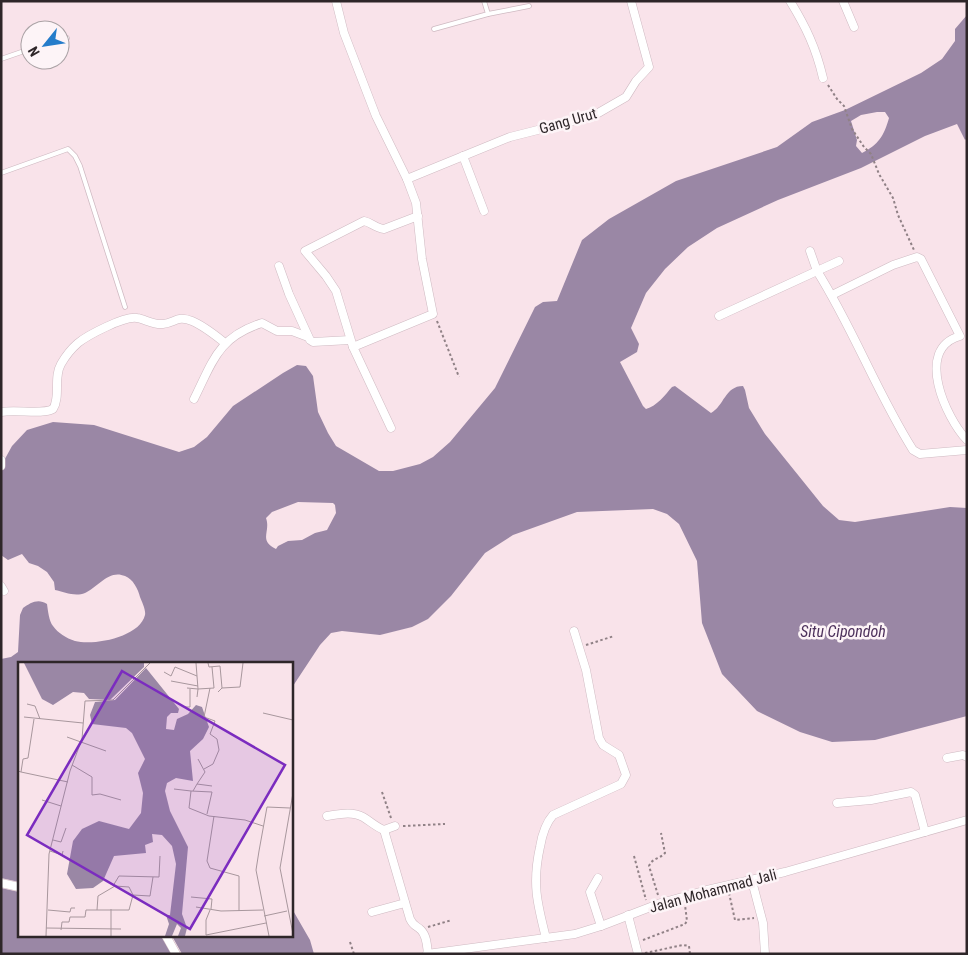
<svg xmlns="http://www.w3.org/2000/svg" width="968" height="955" viewBox="0 0 968 955" font-family="'Roboto Condensed',sans-serif">
	<rect width="100%" height="100%" fill="#f9e3ea"/>
	<g fill="#9a87a5" fill-rule="evenodd">
		<path d="M967 15V138L965 140 957 124 925 136 861 168 778 200 717 228 688 247 665 269 646 293 631 328 639 344 637 352 620 362 643 406 646 409C657 406 665 395 672 387L675 386 711 413C724 406 725 386 743 386L745 390 749 408 765 434 823 506 839 520 855 522 950 507 967 508V716L875 740 832 742 800 732 757 711 722 674 702 623 697 561 679 524 667 514 653 509 577 512 513 535 485 553 451 596 428 619 412 627 380 635 342 631 331 633 320 645 291 689V664H19V882L1 878V659L11 657 18 652 20 615 23 608C30 603 38 598 47 604 48 611 49 621 53 626 58 633 66 638 75 641 94 646 140 637 145 615 146 610 142 602 140 597 138 589 133 579 125 576 109 569 98 587 85 593 75 597 64 592 55 590L54 582 47 572 38 566 29 563 22 554 8 560 1 555V466L12 446 27 430 53 422 94 425 179 452 194 447 207 437 233 406 283 373 297 365 306 366 313 376 318 412 328 433 336 446 379 471H393L420 464 433 457 450 442 495 388 535 307 543 302 557 301 582 240 609 219 676 181 777 147 812 122 845 110 921 73 942 59 955 41V29ZM877 112H885L889 118C884 136 878 145 862 153L856 146 857 140 851 121 861 115ZM298 502 333 503 335 505 336 513 327 530 315 533 302 540 288 541 278 546 276 549C258 540 271 532 266 518L272 512Z"/>
		<path d="M1 888 19 892V936H161L172 954H1Z"/>
		<path d="M291 907 310 940 314 954H182L172 936H291Z"/>
	</g>
	<g fill="none" stroke-linecap="round" stroke-linejoin="round">
		<defs>
			<g id="lane">
				<path d="M488 14 529 6"/>
				<path d="M434 29 488 14 484 1"/>
				<path d="M60 40 67 38"/>
				<path d="M1 59 30 49"/>
				<path d="M1 173 68 149 75 156 80 166 125 307"/>
			</g>
			<g id="street">
				<path d="M336 1 344 33 376 116 407 179 416 203 422 259 433 314 353 347 391 428"/>
				<path d="M790 1C806 27 816 48 823 78"/>
				<path d="M843 1 854 27"/>
				<path d="M463 156 484 211"/>
				<path d="M407 179 510 137 593 116 626 97 636 81 649 67 631 1"/>
				<path d="M810 251 817 271 839 261"/>
				<path d="M279 266 289 294 310 340 313 342 350 340"/>
				<path d="M832 295 893 265 917 257 921 259 960 336C914 349 946 418 967 440"/>
				<path d="M719 316 817 271C853 328 877 393 913 450L920 454 967 450"/>
				<path d="M353 347 336 291 326 276 305 251 364 221C372 223 376 228 384 229L418 216"/>
				<path d="M194 399C213 361 218 337 262 323L277 331H292L308 337"/>
				<path d="M1 412C16 409 42 415 53 409 61 396 53 378 61 364 65 357 71 349 78 343 88 335 124 316 137 318 145 319 152 325 163 324 175 323 177 315 192 321 204 326 215 335 225 343"/>
				<path d="M1 460V466"/>
				<path d="M1 586 4 591"/>
				<path d="M947 758 963 755 967 757"/>
				<path d="M837 803 871 800 911 792 915 795 925 832"/>
				<path d="M327 816C340 814 352 811 363 817 370 821 376 827 384 830"/>
				<path d="M395 826 384 830 410 919C414 927 416 925 421 930 427 936 427 946 428 954"/>
				<path d="M598 878 590 892 601 926"/>
				<path d="M752 881 763 923 765 954"/>
				<path d="M1 883 19 887"/>
				<path d="M372 912 405 903"/>
				<path d="M628 915 638 954"/>
				<path d="M166 936 176 954"/>
				<path d="M546 938C537 903 532 883 540 847 542 835 545 824 553 815L621 784 626 775 619 755 603 745 599 738 586 670 574 631"/>
				<path d="M427 954 575 934 601 926 661 903 707 890 785 872 967 820"/>
			</g>
		</defs>
		<use href="#lane" stroke="#cfbac2" stroke-width="5.5"/>
		<use href="#street" stroke="#cfbac2" stroke-width="9"/>
		<g stroke="#908186" stroke-width="2" stroke-dasharray="2.5 2.5" stroke-linecap="butt">
			<path d="M828 85 837 99 844 106 852 129 864 147 871 154 879 174 893 198 898 215 914 250"/>
			<path d="M437 321 459 377"/>
			<path d="M586 645 614 636"/>
			<path d="M382 792 391 818"/>
			<path d="M403 826 445 824"/>
			<path d="M634 856 646 900"/>
			<path d="M729 893 735 920 754 918"/>
			<path d="M658 895 649 866C652 858 660 859 665 853L661 833"/>
			<path d="M428 927 452 920"/>
			<path d="M643 940 685 924 687 921 685 905"/>
			<path d="M350 942 354 954"/>
			<path d="M645 953 683 945 689 946 690 954"/>
		</g>
		<use href="#lane" stroke="#fff" stroke-width="4"/>
		<use href="#street" stroke="#fff" stroke-width="8"/>
	</g>
	<g text-anchor="middle" dominant-baseline="central" stroke-width="5" stroke-linejoin="round" paint-order="stroke">
		<g font-size="15" fill="#2e2629" stroke="#fdf4f7">
			<text transform="translate(568 121) rotate(-16)">Gang Urut</text>
			<text transform="translate(713 891) rotate(-15)">Jalan Mohammad Jali</text>
		</g>
		<g font-size="16" font-style="italic" fill="#4d315c" stroke="#fdf4f7">
			<text x="843" y="631">Situ Cipondoh</text>
		</g>
	</g>
	<g transform="translate(18 662)">
		<rect width="275" height="275" fill="#f9e3ea"/>
		<path d="M6 1H126V5L92 38 71 37 66 31 55 30 35 43 24 37ZM128 6 161 47 160 51H153L149 55 148 67 156 68 159 57 170 52 178 43 184 45 191 65 185 77 172 89 175 119 158 116 149 121 147 129 152 149 170 185 164 252 169 266 167 274H160L163 266 159 262 154 274H147L151 262 148 253H152L158 202 154 184 144 173 134 172 135 180 127 183 128 191 96 194 85 219 75 226 58 227 49 212 55 179 64 167 81 159 111 167 123 151 125 131 120 111 127 97 114 71 108 66 74 62 72 53 77 40 97 38Z" fill="#9a87a5"/>
		<path fill="none" stroke="#a8979d" stroke-width="1" d="M190 1 191 5 202 4 204 26 200 30M146 10 153 14 157 5 179 14M153 19 180 24M169 26 180 27 178 1M204 26 222 25 225 1M179 35 180 27 196 26 194 5M9 42 17 44 22 57M166 45H172V27M245 51 275 58M6 55 65 61M49 75 88 89M54 103 74 115V133L82 132 103 138M186 107 195 102 201 88 199 77 192 72 197 59 186 55 192 26M0 109 3 110 5 97 10 96 16 57M3 110 50 120M179 122 187 110 180 97M156 127 173 129 171 146 191 154 227 158 245 164M173 129 194 130 189 152M175 129 179 122 194 124M275 131 262 206 275 272M24 138 43 144M196 154 189 199 192 206 221 214V249M35 178 43 180 48 166M32 189 44 193 45 189M95 224 101 214 141 215 142 194M173 235 194 237 193 247M178 245 203 249 245 248M30 248 52 250 53 246H57M79 248H111L115 233M246 254 269 249M28 266 103 267M43 268 44 260H51L52 255H67L68 248H79L80 234 97 224 111 225 115 233 132 234 135 215M188 273 248 261M188 273V258L192 248M28 274 31 192 52 109 64 77 67 39 95 38 132 1M93 274V247M251 274 238 208 241 189 249 145 272 146"/>
		<path fill="#7b2cbf" fill-opacity="0.15" stroke="#7b2cbf" stroke-width="2.5" d="M104 9 267 103 172 267 9 173Z"/>
		<rect width="275" height="275" fill="none" stroke="#2e2629" stroke-width="2.5"/>
	</g>
	<rect width="968" height="955" fill="none" stroke="#2e2629" stroke-width="5"/>
	<g transform="translate(45 45) rotate(240)"><circle r="24" fill="#fdf4f7" stroke="#aaa2a5"/>
	<path d="M0-4L9 19L0 12L-9 19Z" fill="#257cca"/>
	<text y="-8" font-size="14" font-weight="bold" text-anchor="middle" fill="#2e2629">N</text>
	</g>
</svg>
